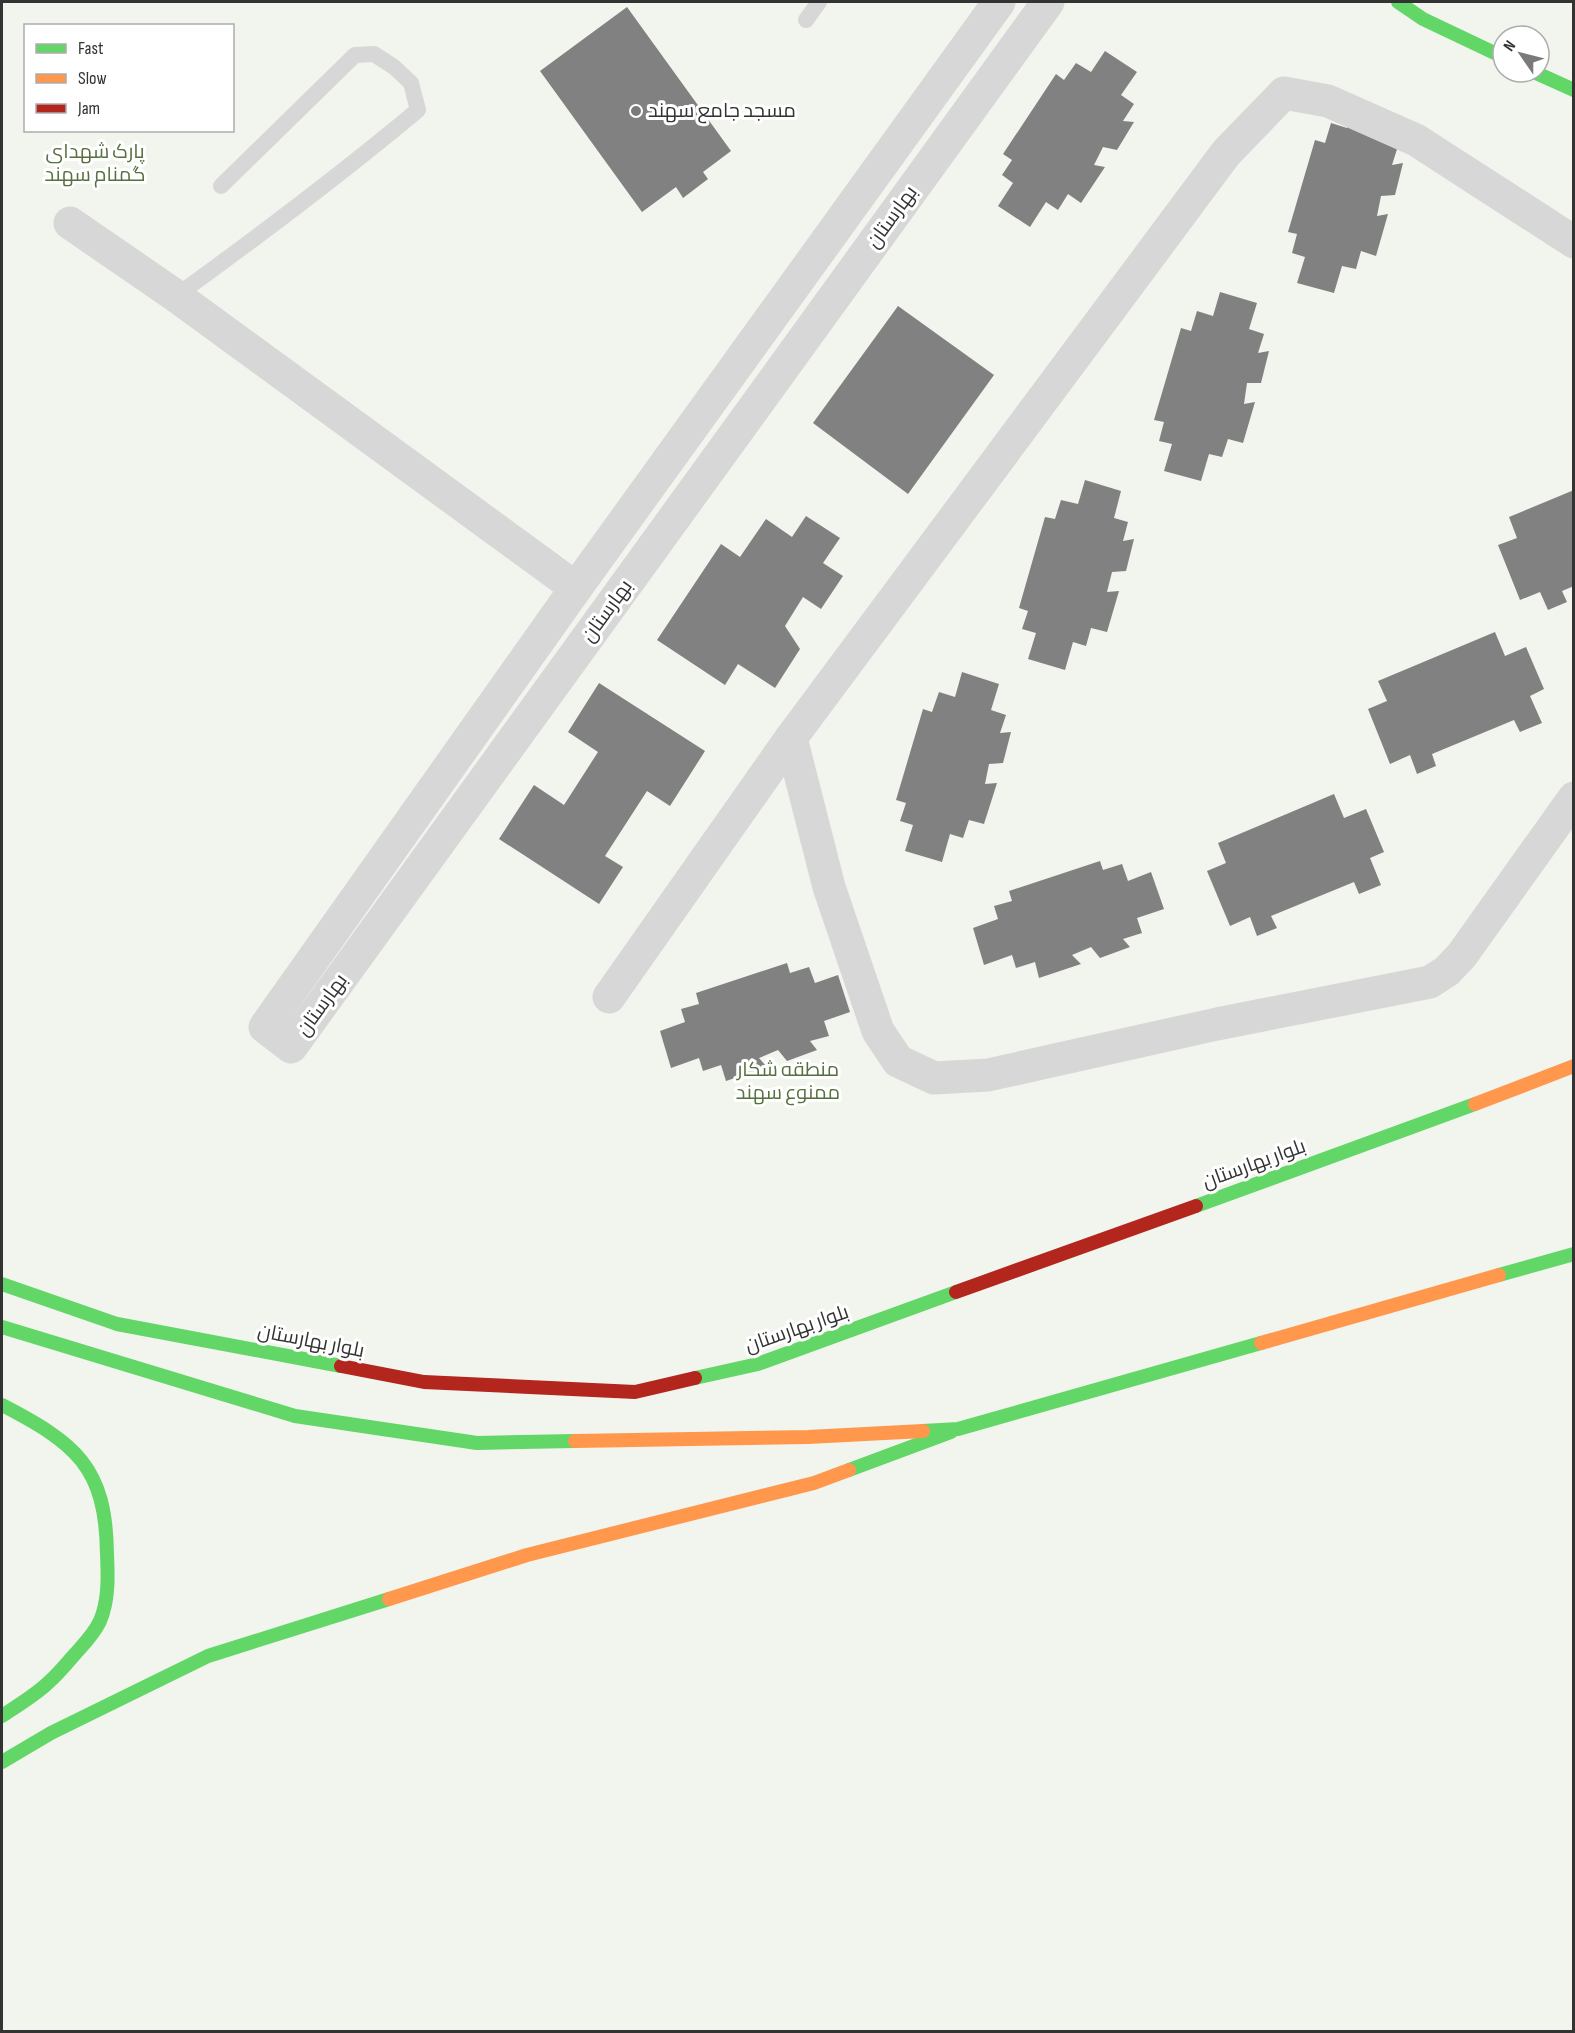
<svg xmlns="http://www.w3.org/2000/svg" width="1575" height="2033" viewBox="0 0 1575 2033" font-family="'Sofia Sans Condensed',Cairo,sans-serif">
	<rect width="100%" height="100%" fill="#fff"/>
	<path fill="#f1f5ed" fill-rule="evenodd" d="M2 2H1573V2031L2 2032ZM26 26H232V130H26ZM1503 36H1539V72H1503Z"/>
	<g fill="#818181">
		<path d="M627 7 731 151 703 172 708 179 683 198 676 187 642 212 540 71Z"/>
		<path d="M1105 51 1137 72 1121 95 1134 104 1123 121 1134 122 1117 150 1103 147 1094 165 1105 167 1081 203 1068 194 1058 210 1046 202 1030 227 998 206 1013 183 1002 175 1012 160 1003 154 1056 74 1064 80 1076 63 1091 72Z"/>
		<path d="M1354 104 1398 146 1392 165 1403 163 1395 195 1381 196 1377 216 1388 214 1376 256 1361 251 1356 269 1342 266 1334 293 1297 283 1305 257 1292 253 1297 234 1288 232 1315 140 1325 143 1331 123 1347 128Z"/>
		<path d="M1220 292 1257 303 1249 329 1264 334 1258 353 1269 351 1261 383H1247L1244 404 1255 402 1243 443 1228 439 1222 457 1209 454 1201 481 1164 471 1172 444 1159 441 1164 422 1154 420 1181 328 1191 331 1197 311 1213 316Z"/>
		<path d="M898 306 994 375 908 494 813 423Z"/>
		<path d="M1085 480 1121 491 1114 518 1128 522 1123 541 1134 539 1126 571 1112 572 1107 592 1119 591 1107 632 1091 628 1086 646 1073 642 1065 670 1028 659 1036 633 1022 629 1028 611 1019 608 1045 517 1055 519 1061 500 1078 504Z"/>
		<path d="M1574 490V586L1562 591 1567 602 1548 610 1540 592 1520 600 1498 545 1517 538 1509 517Z"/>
		<path d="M806 516 840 538 823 563 843 576 821 609 803 597 785 626 800 649 775 688 738 664 725 685 657 640 721 544 740 557 766 519 792 537Z"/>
		<path d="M1495 632 1505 656 1526 647 1544 689 1530 696 1542 723 1520 732 1514 720 1432 754 1436 766 1417 774 1410 755 1390 764 1368 709 1387 701 1378 681Z"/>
		<path d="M962 672 999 684 991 710 1006 715 1000 733 1011 732 1003 763 989 764 985 784 997 783 984 824 969 820 963 838 950 834 942 862 905 851 913 825 900 821 906 803 896 800 923 709 932 712 939 692 955 697Z"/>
		<path d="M599 683 705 751 670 806 647 791 605 856 623 867 599 904 499 839 534 785 564 805 598 752 568 732Z"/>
		<path d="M1334 794 1344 818 1366 809 1384 852 1370 858 1381 885 1359 894 1354 882 1271 916 1277 928 1257 936 1250 917 1230 926 1207 871 1226 863 1218 843Z"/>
		<path d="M1100 861 1103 870 1122 864 1128 881 1151 872 1164 909 1137 918 1142 933 1123 939 1130 947 1100 958 1091 947 1072 955 1081 964 1039 978 1035 962 1016 968 1012 955 984 965 973 928 998 919 994 906 1012 901 1009 891Z"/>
		<path d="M787 963 790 973 809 967 815 983 838 975 850 1012 824 1021 829 1036 810 1041 817 1050 787 1061 778 1050 759 1058 767 1067 726 1081 721 1065 703 1071 699 1058 671 1068 660 1031 685 1022 681 1009 699 1004 696 993Z"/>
	</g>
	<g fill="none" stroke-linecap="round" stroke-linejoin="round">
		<g stroke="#d7d7d7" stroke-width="16">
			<path d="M806 20 819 2"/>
			<path d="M176 296C259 236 340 175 418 110L411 83 394 67 374 54 355 55 221 186"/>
		</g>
		<g stroke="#d7d7d7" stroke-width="33">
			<path d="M999 2 576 588 265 1027 291 1047 1048 2"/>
			<path d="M70 223 176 296 576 588"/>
			<path d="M1574 242 1416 140 1328 101 1284 93 1226 153 791 738 829 887 878 1031 898 1061 934 1078 988 1075 1217 1024 1430 982 1447 971 1462 955 1574 798"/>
			<path d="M609 997 791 738"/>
		</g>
		<g stroke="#63d668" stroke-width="14">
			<path d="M1398 2 1423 19 1503 57"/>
			<path d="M1534 72 1574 90"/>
			<path d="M1196 1206 1475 1104"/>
			<path d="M1499 1275 1574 1254"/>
			<path d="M2 1284 117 1324 341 1366"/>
			<path d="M2 1327 295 1416 477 1443 575 1441"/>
			<path d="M695 1378 758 1364 956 1292"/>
			<path d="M2 1405C75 1443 106 1466 107 1554 108 1576 109 1600 100 1621 94 1634 84 1644 75 1654 67 1663 59 1673 50 1681 36 1695 18 1705 2 1716"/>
			<path d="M923 1431 958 1429 1261 1343"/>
			<path d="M849 1470 951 1432"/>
			<path d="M2 1762 51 1733 208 1656 389 1599"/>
		</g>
		<g stroke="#ff974d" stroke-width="14">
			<path d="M1475 1104 1574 1066"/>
			<path d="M1261 1343 1499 1275"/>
			<path d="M575 1441 808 1437 923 1431"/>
			<path d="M389 1599 527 1555 814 1483 849 1470"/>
		</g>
		<g stroke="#b3261e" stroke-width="14">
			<path d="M956 1292 1196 1206"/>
			<path d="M341 1366 424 1382 635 1392 695 1378"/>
		</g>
	</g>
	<circle fill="#7a7a7a" stroke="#fff" stroke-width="2" cx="636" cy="111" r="6"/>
	<g text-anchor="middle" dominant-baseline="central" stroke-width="6" stroke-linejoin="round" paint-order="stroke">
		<g font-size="20" fill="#333" stroke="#fff" text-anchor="start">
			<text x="648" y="111">مسجد جامع سهند</text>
		</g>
		<g font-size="20" fill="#56703f" stroke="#fff">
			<text x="95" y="152">پارک شهدای<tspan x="95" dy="23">گمنام سهند</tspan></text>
			<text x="788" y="1070">منطقه شکار<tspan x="788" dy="23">ممنوع سهند</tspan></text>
		</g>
		<g font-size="20" fill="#333" stroke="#fff">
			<text transform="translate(892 217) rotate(-54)">بهارستان</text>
			<text transform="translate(607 611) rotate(-54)">بهارستان</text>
			<text transform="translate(322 1005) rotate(-54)">بهارستان</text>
			<text transform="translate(1254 1164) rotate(-20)">بلوار بهارستان</text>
			<text transform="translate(797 1329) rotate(-19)">بلوار بهارستان</text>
			<text transform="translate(311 1341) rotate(11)">بلوار بهارستان</text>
		</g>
	</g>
	<rect width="1575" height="2033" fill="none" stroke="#333333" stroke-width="6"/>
	<rect x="24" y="24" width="210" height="108" fill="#ffffff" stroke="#adadad" stroke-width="1.5"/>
	<rect x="36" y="44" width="30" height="9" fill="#63d668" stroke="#adadad" stroke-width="1.5"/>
	<text x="78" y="54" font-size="18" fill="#333333">Fast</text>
	<rect x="36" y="74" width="30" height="9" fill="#ff974d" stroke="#adadad" stroke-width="1.5"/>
	<text x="78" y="84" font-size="18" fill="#333333">Slow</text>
	<rect x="36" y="104" width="30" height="9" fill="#b3261e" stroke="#adadad" stroke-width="1.5"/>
	<text x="78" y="114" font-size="18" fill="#333333">Jam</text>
	<g transform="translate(1521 54) rotate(305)"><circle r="28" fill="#ffffff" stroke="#adadad" stroke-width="1.5"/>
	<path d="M0-4.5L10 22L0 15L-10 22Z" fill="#7a7a7a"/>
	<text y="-9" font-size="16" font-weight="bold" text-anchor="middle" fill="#333333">N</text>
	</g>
</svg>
